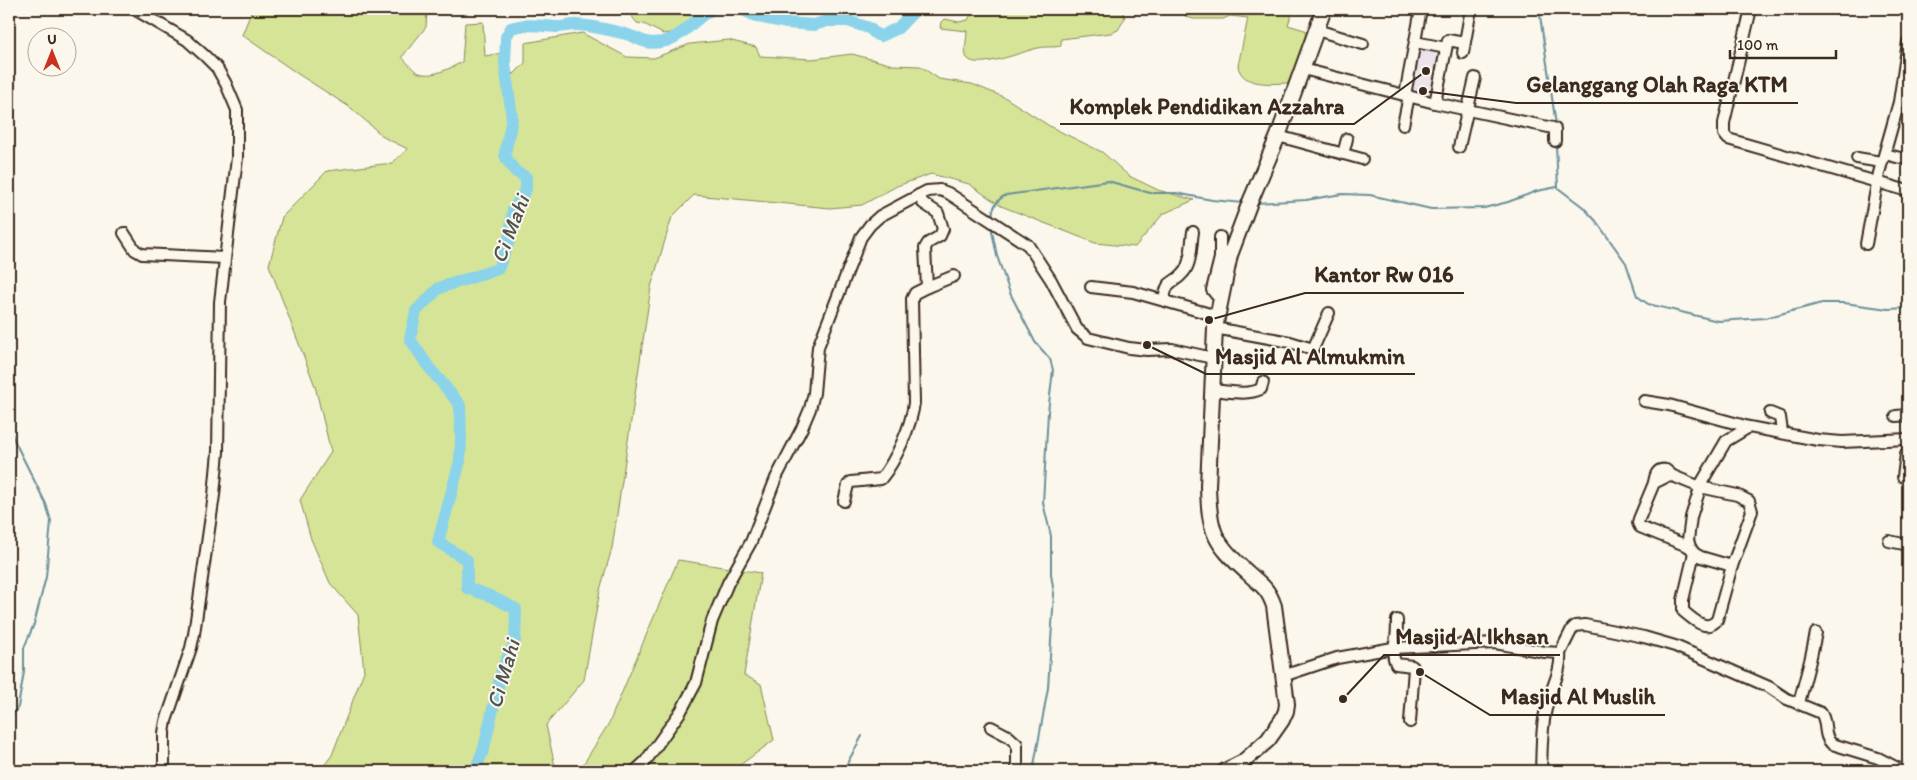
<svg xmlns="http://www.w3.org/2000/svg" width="1917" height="780" viewBox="0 0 1917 780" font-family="Itim,sans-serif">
	<rect width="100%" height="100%" fill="#fbf7ec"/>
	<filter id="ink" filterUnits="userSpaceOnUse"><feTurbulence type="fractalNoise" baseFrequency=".02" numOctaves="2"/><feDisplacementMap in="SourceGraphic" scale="10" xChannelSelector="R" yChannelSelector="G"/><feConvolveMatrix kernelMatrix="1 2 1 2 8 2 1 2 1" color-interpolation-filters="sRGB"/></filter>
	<g filter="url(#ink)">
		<path fill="#ece4ea" d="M1416 43 1445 49 1435 101 1407 94Z"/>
		<g fill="#d5e497" stroke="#88875a">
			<path d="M260 9H424L427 12 426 27 402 57C406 61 412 69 417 72 431 79 450 68 462 62L465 23 483 22 485 56 502 53 513 75 525 63V43L582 33 627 57 654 58 690 44 728 40 756 47 760 56 812 59 852 54 893 65 920 66 939 79 972 84 1006 98 1051 127 1102 152 1129 176 1158 190 1194 200 1163 214 1135 247 1095 243 1001 206 969 184 931 174 897 186 862 205 830 208 694 195 672 217 651 287 612 548 600 590 584 680 546 725 556 771H320L332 755 364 671 358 615 330 583 311 539 300 500 331 452 315 386 269 265 282 217 327 171 392 163 408 149 385 138 351 108 298 74 242 35 252 10Z"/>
			<path d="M626 9H734L703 10 677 32 663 34 644 24 637 23Z"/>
			<path d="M974 9H1124L1123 12 1125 18 1118 30 1111 33 1061 39V46C1053 48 1045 46 1038 48 1023 51 977 71 967 58 963 52 967 39 967 31L940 28 941 22 945 19 959 22 968 20Z"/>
			<path d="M1174 9H1293L1288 25 1311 32 1291 83C1274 83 1242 88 1238 66L1248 18 1230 16 1223 19H1193L1187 17Z"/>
			<path d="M678 560 761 573 744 675 761 684 774 740 732 771H579L609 723Z"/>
		</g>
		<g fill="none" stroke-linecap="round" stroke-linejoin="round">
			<g stroke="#6a8f99" stroke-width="2">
				<path d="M1539 9 1556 125"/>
				<path d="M1556 145 1558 188 1583 207 1596 221 1626 263 1637 296 1648 304 1718 321 1765 318 1822 303H1844L1888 309 1908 308"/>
				<path d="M1256 203 1306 200 1342 194 1370 195 1431 209 1484 208 1508 202 1537 191 1557 187"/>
				<path d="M992 216C993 206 998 199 1006 195L1108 181 1150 193H1176L1212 200 1243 203"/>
				<path d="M991 226 997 256 1010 293 1035 342 1050 359 1053 370 1048 412 1043 503 1051 536V574L1054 594 1048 688 1033 771"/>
				<path d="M9 419 13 438 46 504 51 521 46 577 34 624 24 648V672L18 707 9 720"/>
				<path d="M843 771 862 736"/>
			</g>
			<g stroke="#8ad3eb" stroke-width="12">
				<path d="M741 9 758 17 786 23 814 25 827 21H848L869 28 877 35 881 36 898 28 916 9"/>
				<path d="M475 771 484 748 502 669 515 642 516 609 490 596 467 588V560L438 542 460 461 461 437 460 405 428 366 410 339 416 311 439 288 498 269 509 241 513 210 526 189V177L516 172 507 160 505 154 512 118 505 63 506 37 511 28C526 23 541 26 557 27 563 27 569 25 576 25 589 25 609 30 622 33 640 37 643 47 666 41 686 35 696 16 713 9"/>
			</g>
			<defs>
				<g id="minor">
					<path d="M134 9 187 40 205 56 217 68 226 84 237 110V158L220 302 218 452 214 495 194 634 191 648 166 721 164 733V771"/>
					<path d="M1751 9 1724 123V134L1728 139 1908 191"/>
					<path d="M1317 30 1363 44"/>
					<path d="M1415 42 1446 48"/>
					<path d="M1463 53 1471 9"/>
					<path d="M1303 69 1435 103 1553 128 1555 129V141"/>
					<path d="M1405 95 1421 9"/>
					<path d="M1435 103 1448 40 1464 43"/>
					<path d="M1403 125 1409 96"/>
					<path d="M1278 136 1362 159"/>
					<path d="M1459 147 1475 78"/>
					<path d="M1343 154 1347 139"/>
					<path d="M1885 154 1908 160"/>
					<path d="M1857 158 1881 162"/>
					<path d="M124 233 135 250 142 254 225 258"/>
					<path d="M1220 237V258L1212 290 1216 295 1221 296"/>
					<path d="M1866 244 1879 173 1899 102 1908 42"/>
					<path d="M927 287 954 276"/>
					<path d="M1091 287 1133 292 1217 316"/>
					<path d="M1164 300C1167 277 1173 286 1184 272 1192 262 1191 243 1193 232"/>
					<path d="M1215 328 1290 342 1313 349 1329 313"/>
					<path d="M1211 390C1228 391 1246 396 1261 389L1263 382"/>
					<path d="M1644 401 1669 405 1749 427 1818 440 1842 442 1908 439"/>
					<path d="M1770 413 1780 417 1782 432"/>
					<path d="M1896 416 1908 415"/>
					<path d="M1903 477 1906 454 1908 450"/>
					<path d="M1654 483C1655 475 1657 468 1666 470L1673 476"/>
					<path d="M844 501 848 485 851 482 881 479C896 460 911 427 914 403L912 299 915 293 927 287 925 248 928 243 940 236 943 229 938 213 923 203 919 195"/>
					<path d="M1889 541 1908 545"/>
					<path d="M1690 547 1640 527 1638 523 1639 519 1654 483 1666 477 1673 476 1700 487 1737 495 1749 501 1752 511 1732 566 1717 620C1706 633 1693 619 1683 611V600L1694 553"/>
					<path d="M1732 566 1701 557 1694 553 1690 547 1688 540 1691 517 1702 482 1726 441 1749 427"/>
					<path d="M1397 620C1397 626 1397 632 1396 638 1394 647 1391 654 1396 664L1412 666 1414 668 1410 722"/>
					<path d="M1283 676 1337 658 1393 648 1495 643 1545 652 1560 653 1572 629 1575 626 1585 625 1644 637 1675 646 1769 687 1787 699 1821 713C1828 723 1822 735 1832 744L1878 758 1903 771"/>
					<path d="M1799 703 1810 661 1816 633"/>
					<path d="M991 727 1008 736 1017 744V771"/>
					<path d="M635 771 645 762 681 711 696 683 712 621 728 583 751 542 776 478 802 428 810 409 814 393 818 347 861 237 870 225 880 216 927 191 940 190 948 193 1028 245 1051 280 1077 329 1088 338 1129 348 1147 350 1172 349 1213 358"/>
					<path d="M1541 771C1542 749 1541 726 1547 705 1551 687 1562 672 1560 653"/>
				</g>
				<path id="major" d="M1225 771 1243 762 1268 740 1282 720 1286 711 1287 704 1274 606C1268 588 1261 585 1248 573 1214 543 1209 532 1208 486L1215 328 1230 255 1250 202 1278 136 1324 9"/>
			</defs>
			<use href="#minor" stroke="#3b2a1e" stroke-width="14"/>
			<use href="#major" stroke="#3b2a1e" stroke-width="18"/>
			<use href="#minor" stroke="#fbf7ec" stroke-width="10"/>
			<use href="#major" stroke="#fbf7ec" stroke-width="14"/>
		</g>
	</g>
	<g text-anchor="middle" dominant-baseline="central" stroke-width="4" stroke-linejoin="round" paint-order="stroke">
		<g font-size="22" font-style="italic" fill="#4f5451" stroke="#fbf7ec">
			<text transform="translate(510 229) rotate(-69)">Ci Mahi</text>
			<text transform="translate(503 674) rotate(-74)">Ci Mahi</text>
		</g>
	</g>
	<path fill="none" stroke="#3b2a1e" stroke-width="2" d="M1423 91L1516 103H1798M1426 71L1354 124H1060M1209 320L1305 293H1464M1147 345L1206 374H1415M1343 699L1384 655H1560M1420 672L1490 715H1665"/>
	<g fill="#3b2a1e" stroke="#fbf7ec" stroke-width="2">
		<circle cx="1423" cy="91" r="5"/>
		<circle cx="1426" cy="71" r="5"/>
		<circle cx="1209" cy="320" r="5"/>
		<circle cx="1147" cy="345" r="5"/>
		<circle cx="1343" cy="699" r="5"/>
		<circle cx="1420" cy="672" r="5"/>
	</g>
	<g font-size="22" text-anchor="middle" font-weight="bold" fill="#3b2a1e" stroke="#fbf7ec" stroke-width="4" stroke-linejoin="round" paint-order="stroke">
		<text x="1657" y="92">Gelanggang Olah Raga KTM</text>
		<text x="1207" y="114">Komplek Pendidikan Azzahra</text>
		<text x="1384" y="282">Kantor Rw 016</text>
		<text x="1310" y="364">Masjid Al Almukmin</text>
		<text x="1472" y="644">Masjid Al Ikhsan</text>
		<text x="1578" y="704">Masjid Al Muslih</text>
	</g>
	<rect width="1917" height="780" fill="none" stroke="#fbf7ec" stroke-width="30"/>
	<rect x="15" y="15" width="1887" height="750" fill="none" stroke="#3b2a1e" stroke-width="2" filter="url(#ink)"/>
	<g transform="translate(52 52)"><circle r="24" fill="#fbf7ec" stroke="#aea59a"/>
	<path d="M0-4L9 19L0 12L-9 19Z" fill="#c8321e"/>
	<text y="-8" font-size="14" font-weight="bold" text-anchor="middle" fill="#3b2a1e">U</text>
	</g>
	<path d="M1730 50v8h106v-8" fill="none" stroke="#3b2a1e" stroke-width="2.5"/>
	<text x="1737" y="50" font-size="15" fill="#3b2a1e" stroke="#fbf7ec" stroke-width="4" paint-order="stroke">100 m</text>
</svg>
